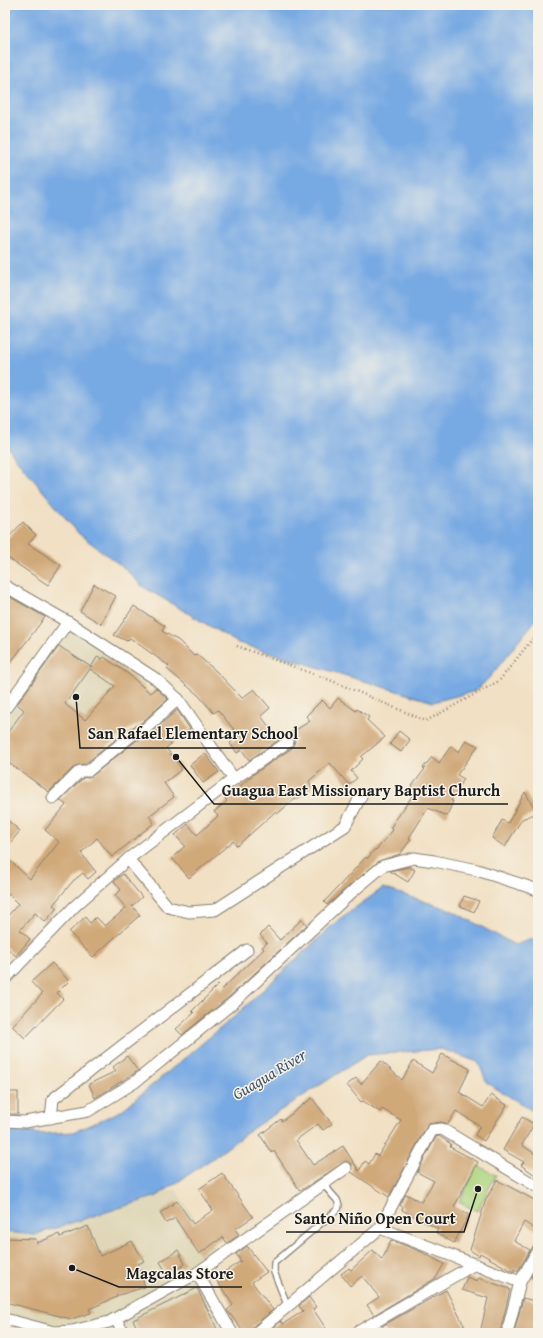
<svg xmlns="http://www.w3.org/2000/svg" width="543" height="1338" viewBox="0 0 543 1338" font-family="'Gentium Book Plus',serif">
	<rect width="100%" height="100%" fill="#f7f3e8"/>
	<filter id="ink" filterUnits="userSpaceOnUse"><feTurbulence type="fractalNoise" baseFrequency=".025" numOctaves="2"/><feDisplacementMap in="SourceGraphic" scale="8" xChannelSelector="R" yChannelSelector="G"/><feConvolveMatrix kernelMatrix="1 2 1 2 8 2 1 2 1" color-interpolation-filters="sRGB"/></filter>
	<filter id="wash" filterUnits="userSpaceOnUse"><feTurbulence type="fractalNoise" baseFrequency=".012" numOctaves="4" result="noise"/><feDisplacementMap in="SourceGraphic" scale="16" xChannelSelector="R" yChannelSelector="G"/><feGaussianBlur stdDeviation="0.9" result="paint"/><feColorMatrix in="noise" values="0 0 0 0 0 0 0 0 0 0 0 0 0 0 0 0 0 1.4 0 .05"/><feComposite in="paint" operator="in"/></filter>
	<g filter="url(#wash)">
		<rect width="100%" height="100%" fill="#f1e0c3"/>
		<g fill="#dfd7b7">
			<path d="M69 627 149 680 109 727 50 768 5 733V714Z"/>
			<path d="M175 1189 217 1251 127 1312 91 1326 39 1327 5 1316V1232L43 1235Z"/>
			<path d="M195 1274 225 1333H100L119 1325Z"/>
		</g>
		<path fill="#afd782" stroke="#667a4f" d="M478 1166 496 1175 477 1211 459 1202Z"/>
		<g fill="#77a9e3" stroke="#4a6280">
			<path d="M14 5H538V617L490 677 476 691 433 702 238 643 142 586 124 568 79 534 16 459 5 442V28Z"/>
			<path d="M383 888 451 910 515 945 538 937V1114L487 1083 478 1062 441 1049 367 1055 256 1126 216 1156 157 1196 34 1235 5 1232V1125L38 1134 74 1132 121 1111 235 1016 338 920Z"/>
		</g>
		<g id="blocks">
			<g fill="#d0a979" fill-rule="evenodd">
				<path d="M23 522 36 535 28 544 61 565 48 585 5 556V541Z"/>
				<path d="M94 584 116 596 101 624 80 611Z"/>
				<path d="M5 594 45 617 5 670Z"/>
				<path d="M134 606 165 626 162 631 179 641 194 656 196 654 216 671 242 698 254 689 270 708 261 716 279 740 249 760 242 750 237 753 230 743 239 736 218 710 214 713 198 695 167 669 169 666 130 638 127 641 114 635Z"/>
				<path d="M59 646 91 667 98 656 102 659 104 657 127 673 150 693 156 688 168 699 141 723 129 729 85 764 75 766 49 792 5 760V736L24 710 17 704ZM90 669 115 686 85 720 65 704Z"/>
				<path d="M338 698 356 711 357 709 369 717 367 720 385 737 361 757 363 759 351 771 357 778 349 785 330 763 309 781 312 787 296 800 295 799 277 814 275 812 237 846 233 841 189 878 172 858 185 846 175 835 188 824 197 835 218 816 214 812 227 801 225 799 254 774 292 748 295 741 294 738 288 735 310 721 306 716 322 700 330 708Z"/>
				<path d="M177 710 190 729 166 748 182 769 164 783 174 797 149 816 154 823 112 857 97 838 81 853 96 872 88 879 83 873 73 881 53 905 57 908 45 922 35 913 20 930 30 939 16 956 5 946V919L18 904 5 891V856L30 879 59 842 45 830 66 805 60 800 83 778 92 776 137 740 150 734Z"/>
				<path d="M399 731 410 740 401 752 390 744Z"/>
				<path d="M466 740 478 746 457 775 464 779 451 801H453L447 816 428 808 409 838 411 839 400 854 379 861 327 905 324 902 366 857 367 859 375 849 376 850 393 830 390 828 413 795 408 791 425 769 423 768 432 757 439 763 451 746 459 752Z"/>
				<path d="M205 753 219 772 203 783 190 765Z"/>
				<path d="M525 792 537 813 522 819 505 847 492 838 502 820 508 823Z"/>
				<path d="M5 818 20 831 5 849Z"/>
				<path d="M409 867 415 870 408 882 390 871Z"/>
				<path d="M123 874 142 897 132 906 140 915 93 957 69 932 85 917 90 923 96 917 105 926 126 908 115 895 121 890 114 881Z"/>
				<path d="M464 896 479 901 474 912 460 906Z"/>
				<path d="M302 919 307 925 229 997 182 1035 176 1029 194 1013 192 1011 218 985 222 989 264 949 262 947 267 943 260 935 268 927 280 940Z"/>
				<path d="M52 963 69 981 57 993 63 999 25 1038 12 1026 42 994 31 982Z"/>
				<path d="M442 1054 470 1069 459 1092 483 1107 491 1095 507 1105 484 1141 475 1135 480 1126 456 1111 448 1124 441 1122 428 1124 389 1197 351 1172 352 1164 346 1161 300 1191 274 1151 272 1153 260 1135 281 1119 282 1121 312 1098 332 1124 323 1130 318 1124 296 1140 313 1165 343 1146 359 1171 365 1161 369 1164 375 1154 378 1156 401 1120 382 1109 380 1112 363 1101 361 1102 347 1085 356 1078 361 1084 381 1061 402 1080 413 1061 432 1073Z"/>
				<path d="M127 1056 138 1071 95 1098 89 1084 116 1071 113 1067Z"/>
				<rect x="5" y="1092" width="13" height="22"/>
				<path d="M522 1117 534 1124 522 1145 538 1156V1177L521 1165 524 1162 503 1150Z"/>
				<path d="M439 1136 451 1144 450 1147 478 1162 454 1207 469 1215 454 1243 436 1233 438 1229 402 1210 403 1207 400 1205 406 1194 421 1202 434 1181 417 1172 436 1137Z"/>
				<path d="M222 1173 253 1217 235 1229 239 1235 227 1243 223 1237 199 1254 175 1218 166 1223 160 1213 177 1201 193 1224 213 1210 199 1189Z"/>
				<path d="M497 1180 538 1202V1231L524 1222 514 1241 530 1250 518 1271 514 1269V1272L480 1253 479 1256 470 1250 486 1199Z"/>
				<path d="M88 1226 100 1256 132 1241 144 1261 138 1264 145 1287 116 1296 117 1297 89 1309 91 1313 71 1319 5 1302V1238L36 1239 37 1243 59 1234 60 1237Z"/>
				<path d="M391 1240 422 1252 444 1264 436 1278 374 1315 367 1305 379 1297 362 1276 350 1286 341 1274 349 1268 351 1270 373 1250 382 1260Z"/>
				<path d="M247 1246 267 1272 252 1282 273 1310 251 1328 249 1333H244L227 1310 233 1305 215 1278 241 1261 236 1254Z"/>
				<path d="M178 1250 185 1264 168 1275 160 1262Z"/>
				<path d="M538 1264V1281L531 1277Z"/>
				<path d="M467 1277 477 1281 478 1278 510 1289 500 1333H480L488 1298 462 1290Z"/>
				<path d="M197 1288 219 1333H140L133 1320Z"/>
				<path d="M446 1290 468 1333H387L382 1326Z"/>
				<path d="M309 1297 316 1307 313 1309 329 1333H267L281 1321 283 1324 303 1311 299 1306Z"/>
				<path d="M523 1298 538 1302V1333H514Z"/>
			</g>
		</g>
	</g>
	<g filter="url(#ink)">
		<use href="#blocks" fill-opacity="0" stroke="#867e70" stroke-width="1"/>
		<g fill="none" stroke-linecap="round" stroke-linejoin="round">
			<defs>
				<path id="service" d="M288 1307 274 1272V1263L338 1209 339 1205 337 1200 323 1184"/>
				<g id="minor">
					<path d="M5 586 68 622 156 679 178 699 234 779"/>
					<path d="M5 709 68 622"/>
					<path d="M53 798 80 771H88L133 734 145 729 178 699"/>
					<path d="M128 859 168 907 189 912 215 910 345 826 361 796"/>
					<path d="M5 979 75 906 128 859 234 779 288 742"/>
					<path d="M51 1118 53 1099 247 950"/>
					<path d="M5 1121 25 1122 88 1111 135 1082 234 1002 353 891 383 866 414 858 434 861 477 870 538 890"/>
					<path d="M380 1228 520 1282"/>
					<path d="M197 1273 232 1333"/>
					<path d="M5 1319 54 1332 72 1331 109 1322 197 1273 346 1168"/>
					<path d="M116 1319 123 1333"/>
					<path d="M256 1333 380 1228 432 1130 442 1129 538 1187"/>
					<path d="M356 1333 475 1264"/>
					<path d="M507 1333 520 1282 538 1250"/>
				</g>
			</defs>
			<use href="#service" stroke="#867e70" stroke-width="8"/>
			<use href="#minor" stroke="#867e70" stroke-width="13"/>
			<path stroke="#867e70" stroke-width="2.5" stroke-dasharray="1 3" stroke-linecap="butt" d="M237 646 330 680 426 721 499 681 538 632"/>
			<use href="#service" stroke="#fff" stroke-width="5.5"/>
			<use href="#minor" stroke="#fff" stroke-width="11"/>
		</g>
	</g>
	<g text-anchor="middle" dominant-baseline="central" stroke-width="3" stroke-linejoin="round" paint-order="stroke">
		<g font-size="16" font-style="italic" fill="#40546c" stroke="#f7f3e8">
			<text transform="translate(269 1074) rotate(-31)">Guagua River</text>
		</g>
	</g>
	<path fill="none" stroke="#1c1c1c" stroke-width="1.5" d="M76 697L80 748H306M176 757L214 804H508M478 1189L464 1232H286M72 1268L119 1287H242"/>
	<g fill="#1c1c1c" stroke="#f7f3e8" stroke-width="1.5">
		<circle cx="76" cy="697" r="4"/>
		<circle cx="176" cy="757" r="4"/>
		<circle cx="478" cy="1189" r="4"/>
		<circle cx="72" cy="1268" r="4"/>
	</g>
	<g font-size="16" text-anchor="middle" font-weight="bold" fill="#1c1c1c" stroke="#f7f3e8" stroke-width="3" stroke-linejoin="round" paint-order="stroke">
		<text x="193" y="739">San Rafael Elementary School</text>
		<text x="361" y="796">Guagua East Missionary Baptist Church</text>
		<text x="375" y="1224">Santo Niño Open Court</text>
		<text x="180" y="1279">Magcalas Store</text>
	</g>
	<rect width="543" height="1338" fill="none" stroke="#f7f3e8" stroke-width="20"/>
</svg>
